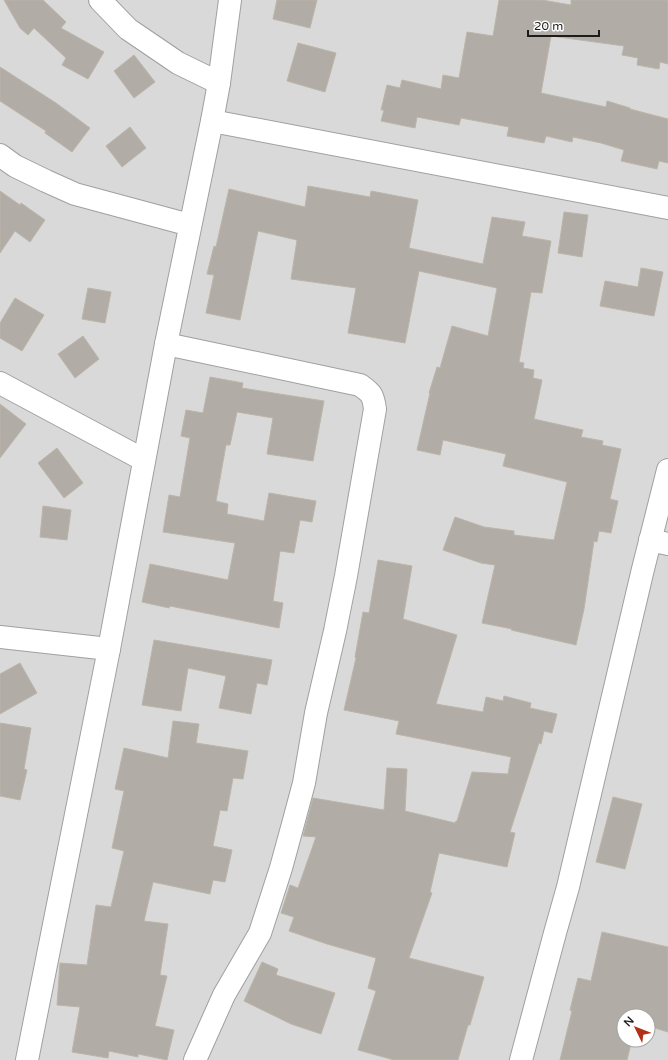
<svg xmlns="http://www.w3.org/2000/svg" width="668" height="1060" viewBox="0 0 668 1060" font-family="'Varela Round',sans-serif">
	<rect width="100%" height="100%" fill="#ecebe3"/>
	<path fill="#dad9d9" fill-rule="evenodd" d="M0 0H668V1060H0ZM624 1016H648V1040H624Z"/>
	<g fill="#b1ada6" stroke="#bcb4a8">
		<path d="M4 0H43L66 22 61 28 104 52 88 79 62 65 66 58 34 28 28 35 20 28Z"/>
		<path d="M277 0H317L310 28 273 19Z"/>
		<path d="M499 0H542L571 5V0H668V64L660 62 659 69 637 65 638 58 622 55 624 46 551 36 541 93 606 107 607 101 630 108V109L668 119V163L659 161 657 169 621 161 624 150 601 143 573 137 572 142 546 136 544 143 507 136 509 127 461 118 459 125 417 117 415 128 381 121 384 110H381L387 85 400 88 402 80 441 89 443 75 459 78 467 32 493 36Z"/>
		<path d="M298 43 336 53 325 92 287 81Z"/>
		<path d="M134 55 155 82 134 98 114 71Z"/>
		<path d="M0 67 56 103 90 128 72 152 45 133 46 131 0 101Z"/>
		<path d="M130 127 146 148 122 167 106 146Z"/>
		<path d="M308 186 370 197 371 191 418 200 409 248 483 264 492 217 525 222 522 236 551 241 542 293 531 292 519 362 524 363 523 368 534 370 533 378 542 380 534 419 583 430 581 437 603 441 602 445 621 449 610 499 618 501 611 533 599 531 597 542 594 541 584 609 576 645 511 630 512 629 482 623 495 565 481 563 443 550 455 517 484 527 514 531V535L554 540 567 482 503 466 506 454 443 440 440 455 417 450 430 393H429L437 367 440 368 452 326 488 336 497 288 419 271 405 343 348 333 356 288 291 279 297 240 258 231 240 320 206 313 214 275 207 274 214 246 216 247 229 189 305 207Z"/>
		<path d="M0 191 20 205 21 203 45 220 30 242 15 231 0 253Z"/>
		<path d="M564 212 588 215 582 257 558 253Z"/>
		<path d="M641 268 663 272 654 316 600 306 605 281 638 287Z"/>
		<path d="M88 288 111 292 105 323 82 319Z"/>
		<path d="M15 298 44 315 22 351 0 338V323Z"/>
		<path d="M83 336 99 359 75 378 58 354Z"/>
		<path d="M210 377 243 383 242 388 324 401 313 461 267 454 273 418 237 412 230 445H226L216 501 228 504 227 514 264 521 269 493 316 501 312 522 300 520 294 553 280 551 273 601 283 603 279 628 170 606 169 608 142 602 150 564 228 580 235 543 163 532 169 495 180 497 190 438 181 436 186 410 203 413Z"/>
		<path d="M0 404 26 424 0 458Z"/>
		<path d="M57 448 83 483 64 498 38 463Z"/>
		<path d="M43 506 71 510 67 540 40 537Z"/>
		<path d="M378 560 412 566 403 619 457 635 436 704 483 712 486 697 503 701 504 696 531 703 530 708 557 714 552 733 544 731 541 744 539 743 510 832 515 833 507 867 439 853 430 892 432 893 409 958 484 977 470 1025H468L458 1060H394L358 1050 376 991 368 988 376 958 327 944 289 931 294 917 281 913 290 885 298 888 316 837 303 836 313 798 384 810 387 768 407 769 405 811 455 823 456 821H457L472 772 508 774 511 757 396 734 399 721 344 710 356 658 355 657 363 612 369 613Z"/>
		<path d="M154 640 272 660 267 685 257 683 251 714 219 708 226 676 188 668 181 711 142 705Z"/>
		<path d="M20 663 37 693 0 714V674Z"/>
		<path d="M173 721 199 724 196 743 248 751 243 779 233 778 227 811 220 810 213 846 232 850 225 882 213 880 210 894 153 882 144 921 168 924 160 975 167 976 155 1026 174 1030 167 1060 138 1054V1057L109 1051 108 1058 72 1052 80 1007 57 1005 60 963 87 965 96 905 111 907 124 851 112 848 124 791 115 789 124 748 168 758Z"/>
		<path d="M0 723 31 728 24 769 27 770 20 800 0 796Z"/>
		<path d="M613 797 642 804 625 869 596 862Z"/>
		<path d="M602 932 668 947V1032L648 1026V1016H624V1040H632L627 1060H560L572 1011 570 1010 578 978 591 981Z"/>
		<path d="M262 962 278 969 276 975 335 993 321 1034 291 1024 244 1001Z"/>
	</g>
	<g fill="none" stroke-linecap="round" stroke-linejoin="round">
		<defs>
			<g id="minor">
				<path d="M100 0 128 29 178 63 219 83"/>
				<path d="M212 121 668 208"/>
				<path d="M0 155 15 166 46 181 75 194 190 225"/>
				<path d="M166 344 360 385C371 393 373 394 375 409L346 576 335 631 316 713 304 783 293 824 281 868 260 933 224 995 195 1060"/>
				<path d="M0 383 144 460"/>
				<path d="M650 540 668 544"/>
				<path d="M0 637 109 649"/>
				<path d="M27 1060 109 649 166 344 212 121 219 83 230 0"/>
				<path d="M521 1060 555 933 568 887 643 569 668 470"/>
			</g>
		</defs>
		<use href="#minor" stroke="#a0a0a0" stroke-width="24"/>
		<use href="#minor" stroke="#fff" stroke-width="22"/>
	</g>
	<g transform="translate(636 1028) rotate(313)"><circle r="19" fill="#ffffff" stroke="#a4a4a4"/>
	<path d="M0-3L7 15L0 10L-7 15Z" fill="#b03018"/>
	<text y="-6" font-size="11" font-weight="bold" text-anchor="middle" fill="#1c1c1c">N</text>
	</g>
	<path d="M528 30v6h71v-6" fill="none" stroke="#1c1c1c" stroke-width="2"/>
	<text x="534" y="30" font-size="12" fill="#1c1c1c" stroke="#ffffff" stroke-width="3" paint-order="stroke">20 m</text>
</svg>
